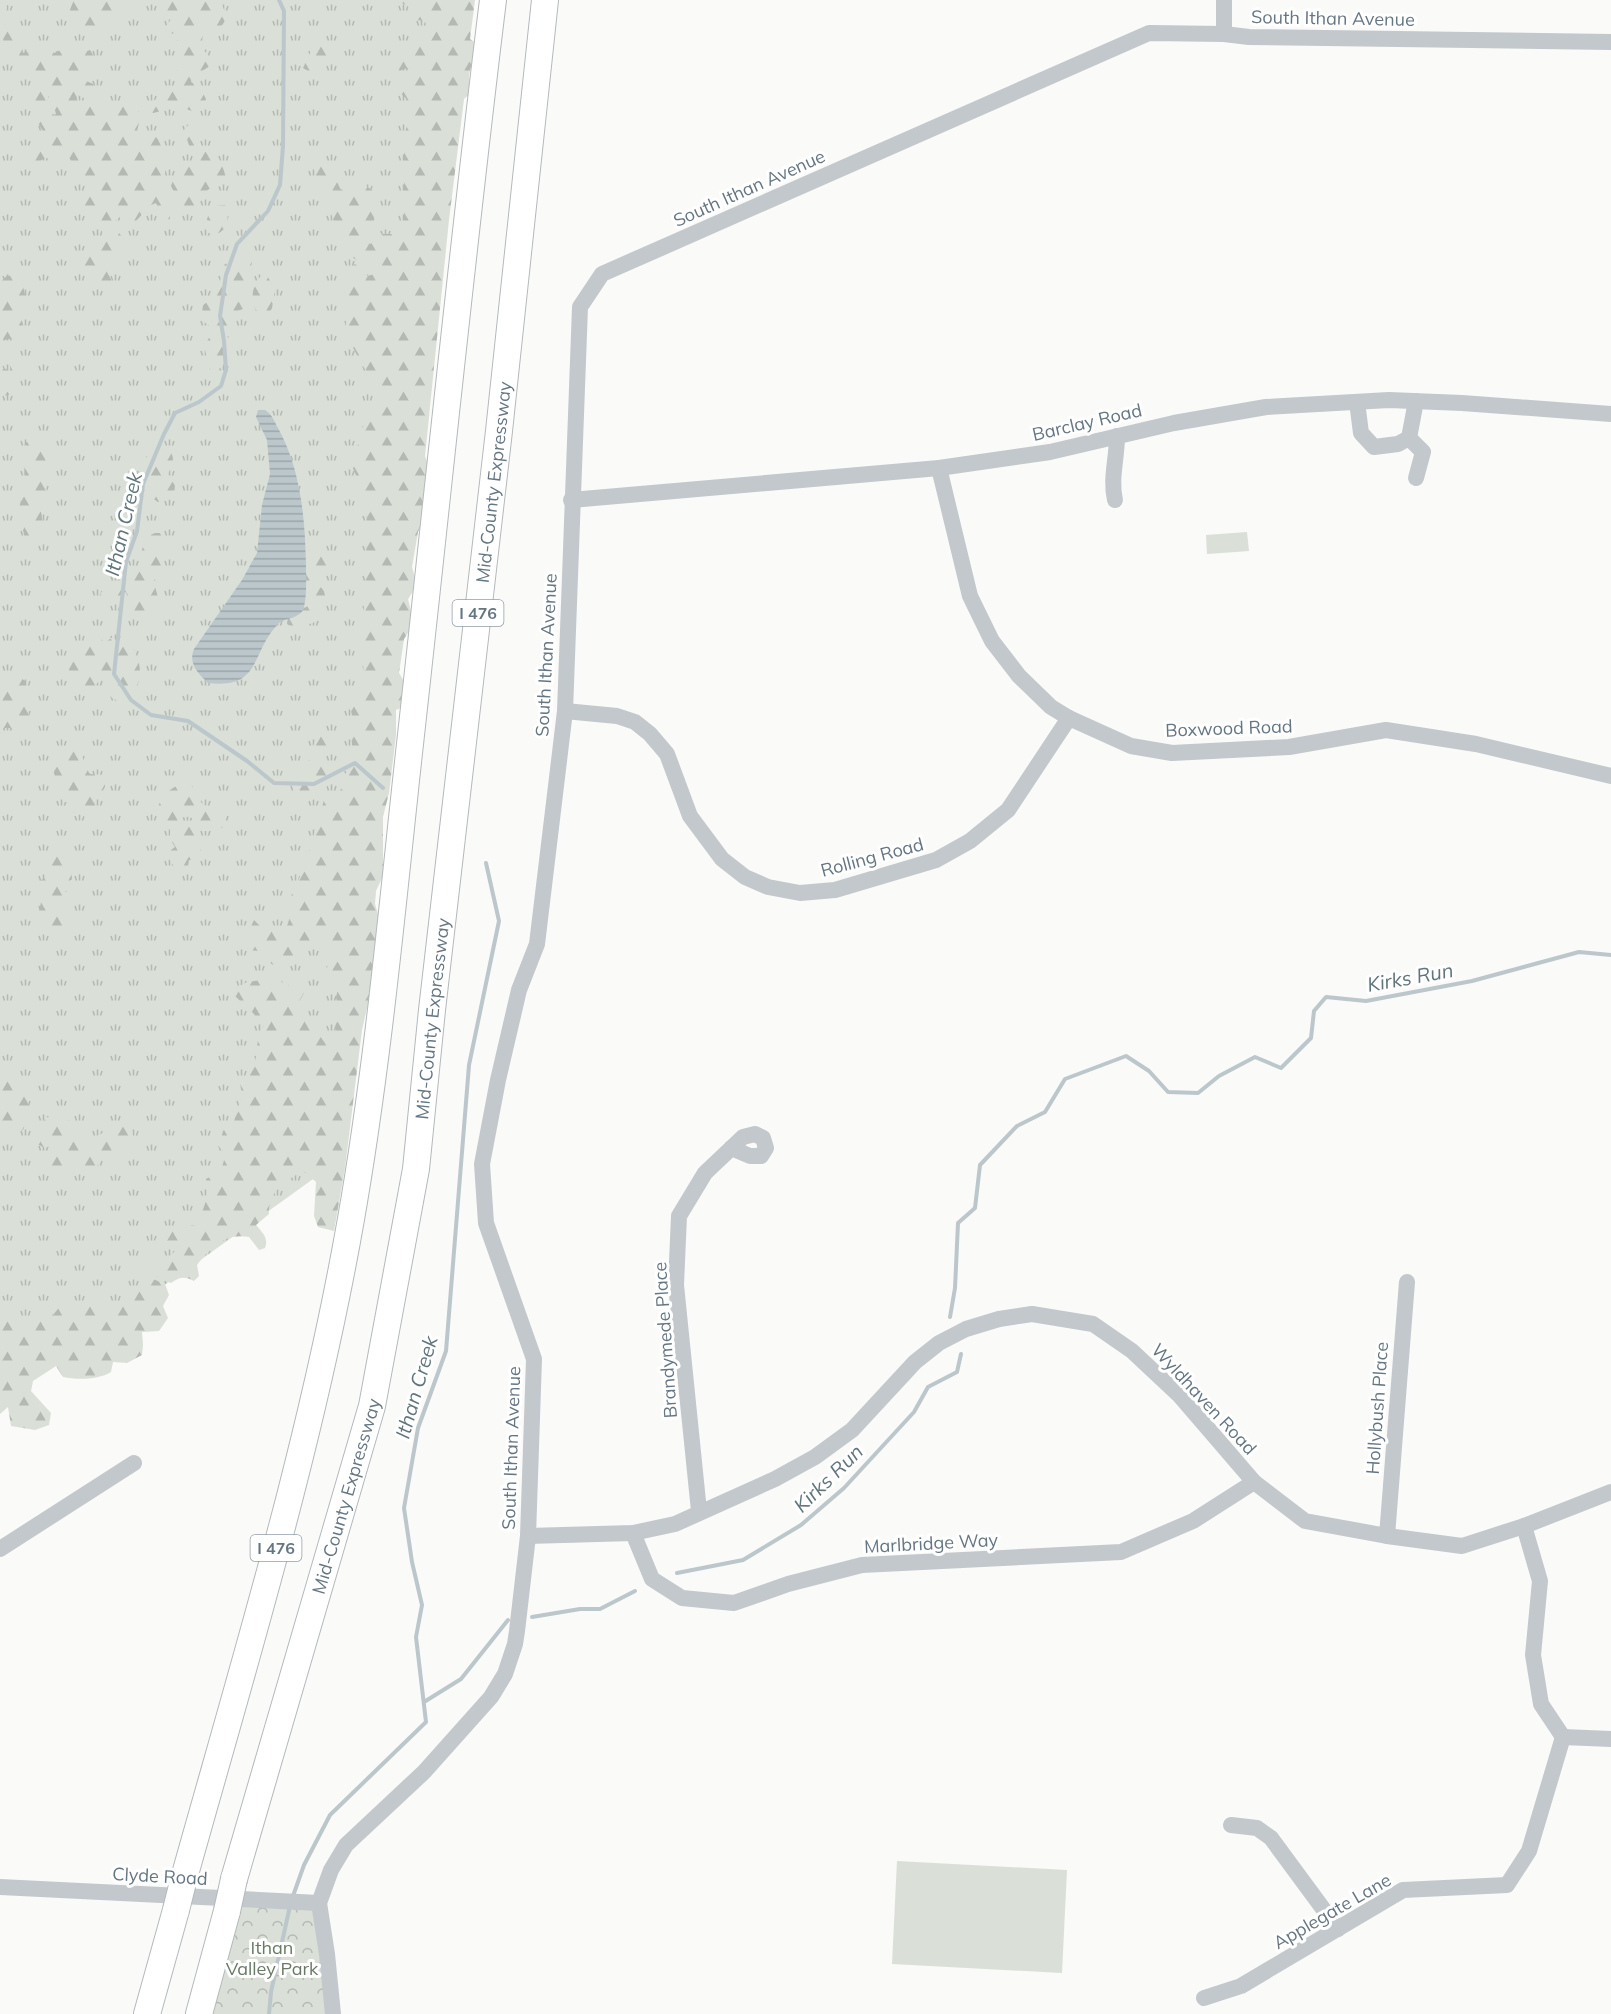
<svg xmlns="http://www.w3.org/2000/svg" width="1611" height="2014" viewBox="0 0 1611 2014" font-family="Mulish,sans-serif">
	<defs>
		<pattern id="grass-tufts" width="24" height="20" patternUnits="userSpaceOnUse" patternTransform="scale(1.5)"><rect width="24" height="20" fill="#dadfd7"/><path d="M3 7l-1-3M5 7V3M7 7l1-3M15 17l-1-3M17 17v-4M19 17l1-3" fill="none" stroke="#b4b9b4"/></pattern>
		<pattern id="forest-firs" width="22" height="20" patternUnits="userSpaceOnUse" patternTransform="scale(1.5)"><rect width="22" height="20" fill="#dadfd7"/><path d="M5 1l3.5 6h-7zM16 11l3.5 6h-7z" fill="#b4b9b4"/></pattern>
		<pattern id="park-crowns" width="20" height="18" patternUnits="userSpaceOnUse" patternTransform="scale(1.5)"><rect width="20" height="18" fill="#dadfd7"/><path d="M2 6a3 3 0 1 1 6 0M12 15a3 3 0 1 1 6 0" fill="none" stroke="#b4b9b4"/></pattern>
		<pattern id="water-rules" width="6" height="5" patternUnits="userSpaceOnUse" patternTransform="scale(1.5)"><rect width="6" height="5" fill="#bbc7cb"/><path d="M0 2.5h6" fill="none" stroke="#9ca6aa"/></pattern>
	</defs>
	<rect width="100%" height="100%" fill="#fafaf8"/>
	<path fill="url(#grass-tufts)" d="M0 0H466L345 1156 195 1264 0 1398Z"/>
	<g fill="url(#forest-firs)">
		<path d="M63 0H123L120 14 97 36 89 40 79 31 68 15 73 2Z"/>
		<path d="M166 0H220L227 17 223 24 215 32 210 28H204L202 41 198 43 193 40V50L196 48C207 51 210 54 210 66L197 74 193 72 191 82C199 85 202 91 206 99L204 106 195 112 183 108 180 103 170 109 153 113 148 111 145 105C152 99 162 99 170 93 182 82 176 61 176 48 176 44 178 38 178 34L167 33 166 26 172 18 166 9Z"/>
		<path d="M397 0H475L470 39 479 45C475 65 464 69 472 91L464 99 449 220 425 456 433 479 423 521 418 532 412 567 417 585 408 599 414 624 404 639 399 673 405 683 403 707 396 710V735L389 793 383 817V876L376 891 375 904 380 921 378 959 362 1030 345 1168 334 1231 318 1227 314 1216 316 1182 303 1171C285 1181 268 1191 269 1214L256 1225C262 1232 269 1238 265 1248L259 1250 249 1237C224 1233 211 1247 197 1265L199 1276 194 1281C184 1276 180 1277 171 1283L146 1273 145 1264C161 1264 166 1260 177 1249L171 1244 165 1249 154 1242 158 1236 164 1239 171 1228 177 1232 180 1226 185 1227 198 1224 207 1198 206 1179 221 1171 226 1153 219 1147 223 1131 234 1121 242 1095 240 1083C265 1064 250 1049 264 1025L257 1020 254 1014 235 996 238 987 247 982 278 978 282 982 283 989 289 985 290 990 297 988 304 993 294 1011 306 1014 312 1027 328 1046 334 1041 336 1030 334 1016 339 1015 336 997 339 985 326 972 329 960 323 934 307 949H299L286 968C274 968 266 961 259 951L248 950 246 937 254 920 261 927 286 929 290 917V898L304 868 324 800 333 798 346 784 345 774 355 763 351 737 353 732 348 726V721L353 720 348 697 364 685 362 636 366 572 367 502 350 461 352 449 361 443 364 420 380 418V392L361 363 346 334V308L342 273 355 264 368 276 374 274 351 256 333 219 311 161 314 158H325L341 190 349 181 358 179 375 193 374 224 368 227 361 240 371 244 374 234H404V135L411 116V103L399 92 411 85 416 65 399 71 394 49 407 42 419 45 428 33 425 21 417 20 407 5 398 2Z"/>
		<path d="M2 25H12L19 28 23 53 44 42 46 46 51 48 54 53 59 51 63 45 66 48 73 47V49L76 48 79 50V54L90 50 97 62 89 78 84 80 93 84 97 94 94 99 88 100 78 95 76 100V110L86 120V125L91 126 81 107 85 105 96 107 102 104 110 119 113 116 114 109C121 103 130 106 138 110L140 117 137 132 158 138C162 148 165 158 165 168 166 179 161 189 167 198L175 194 171 186 175 175 191 163 196 156C187 148 190 140 182 132L191 122 195 124 201 121 200 129 202 139 197 143 198 149 217 156 222 164 226 178 221 186 209 189 199 197V212L197 217C188 214 184 207 175 205L169 209 170 219 163 220 156 203 151 205 135 222 126 223 119 217 110 226 105 223 98 224 93 212 83 210 77 203 84 194H92V187L72 180 70 175 72 162 67 155V150L62 153 59 151 50 159 46 158 37 162 34 160V156L9 168 6 174 0 179V163L6 166 11 162 27 157 29 145 39 150 43 148 42 144 37 140 39 134 44 133 30 110 20 100 25 89 41 80C50 87 49 99 46 108L51 110 54 115 56 114 49 89 50 73C31 77 31 84 18 66L20 56 10 55 0 48Z"/>
		<path d="M318 44C333 55 330 66 316 76L303 68 312 49Z"/>
		<path d="M225 205 228 211 227 226C220 233 216 237 207 232L206 223H208L207 219 209 214H214L216 206Z"/>
		<path d="M102 230H110L113 234 119 233 133 249 125 256H120L117 267 110 275 113 285 105 289 86 276 82 264 86 254 104 246Z"/>
		<path d="M235 256 246 258 252 262C251 269 247 275 247 282 246 290 251 297 249 307L234 312 229 317 227 330 229 349C236 353 238 357 236 366L222 361 223 366 216 371 210 370C208 362 206 354 204 346L209 338 211 327 204 322 202 312 203 305 210 300 211 292 218 289 224 265Z"/>
		<path d="M266 274 275 289 272 308 269 314 256 310C249 299 253 277 266 274Z"/>
		<path d="M13 275 21 278 27 303 16 309V313L22 321 24 336 4 340 0 338V314L2 306 0 303V281L7 276Z"/>
		<path d="M9 346 10 347 16 389 11 394 0 397V362L3 368 8 370 9 373 4 391 9 392 12 389V380L7 347Z"/>
		<path d="M35 437C48 441 50 452 52 464L43 478 48 494 40 502 43 526 39 540 36 542 29 538 25 539 23 530 26 525 21 518 22 512 19 509 21 499 28 492C24 481 24 475 25 463 26 457 24 450 25 443Z"/>
		<path d="M166 447C176 456 174 463 168 474L175 485 174 495 169 500 158 502 145 493 141 501 132 507C126 503 123 499 125 492L135 486 144 487 140 481 141 476 145 474C146 457 145 448 166 447Z"/>
		<path d="M155 533H161L165 538 166 557 159 561 165 574 162 579 153 580 160 604 156 611 144 617 133 613 126 592C116 599 110 602 100 594L109 583 116 584 125 581 130 569 144 564 140 556 146 537Z"/>
		<path d="M315 548 325 551 327 565 325 570 326 582 320 583 319 586 324 590 325 596 316 604 323 613 315 622 295 629 287 624 288 616 308 606 306 602 309 600 308 592 309 588 303 580 309 568 304 565 303 558 308 551Z"/>
		<path d="M96 630 104 643 113 637 121 646 133 648C145 672 141 683 125 704L112 698 106 690 107 680 111 676 110 672 95 685 79 691C69 680 67 668 70 654L84 651 87 646 88 635Z"/>
		<path d="M13 672 25 681 26 685 19 692 27 708 33 727C21 732 11 726 0 729V674L6 675Z"/>
		<path d="M326 733 329 739 324 756 330 768 331 782 316 798 305 803 298 797 293 788 295 781 299 778 309 779 305 767 311 757 317 752 313 749C314 741 317 735 326 733Z"/>
		<path d="M72 746H79L86 768 90 774 104 775 105 787 102 792 92 793 96 810 93 816 88 818 73 812 71 802H63L60 790 64 781 57 780C49 765 58 770 63 760L56 754 58 747Z"/>
		<path d="M185 782C200 789 193 795 203 804 206 808 218 805 226 809L225 826 216 831H203C197 822 192 812 179 819L201 836V852L196 859 189 860 188 866 185 870 177 871 169 859 171 850 175 847 170 839V823L158 818C156 798 168 789 185 782Z"/>
		<path d="M57 850C71 861 71 863 72 879L62 889 71 895V903L67 905 70 922 61 933 45 936 37 920 42 898 33 889 34 884 45 878C47 864 38 857 57 850Z"/>
		<path d="M10 1080 12 1086H24C29 1096 31 1107 24 1117L26 1123 23 1130 9 1133 2 1126 0 1084 2 1081Z"/>
		<path d="M58 1115 69 1120V1128L78 1129 86 1142 117 1125 128 1128 133 1134 129 1147 121 1146 119 1155 113 1160 106 1156 100 1155V1162L97 1166H91L85 1175 80 1172 78 1165 66 1181 57 1183 51 1177 49 1156 57 1143 45 1148 37 1144 36 1136 45 1128 43 1122 47 1117 52 1119Z"/>
		<path d="M153 1279 165 1284 169 1295 163 1306 168 1318 159 1331 142 1332 143 1345 142 1355 127 1363 113 1362 111 1372C98 1380 77 1380 63 1377L56 1366 33 1381 31 1391 51 1413 49 1425 35 1430 11 1426 8 1407 0 1414V1309L13 1311V1322L32 1324 30 1317 32 1312 37 1311 41 1316 43 1311 48 1309 53 1315 62 1304 76 1308 85 1304 108 1307 112 1312C126 1306 130 1300 136 1286Z"/>
	</g>
	<path fill="url(#park-crowns)" d="M231 1891 319 1903 333 2014H201Z"/>
	<g fill="#dadfd7">
		<path d="M0 0H33L32 8 7 5 0 67Z"/>
		<path d="M1247 532 1249 551 1207 554 1206 535Z"/>
		<path d="M897 1861 1067 1870 1062 1973 892 1964Z"/>
	</g>
	<path fill="url(#water-rules)" d="M258 410H265C272 414 274 421 278 428 301 470 305 518 306 566 306 579 307 594 304 607 301 619 286 617 278 624 250 653 262 689 208 683 198 673 188 664 194 649L242 580 257 553 262 505 270 474 267 440 256 417Z"/>
	<g fill="none" stroke-linecap="round" stroke-linejoin="round">
		<g stroke="#bbc7cb" stroke-width="4">
			<path d="M279 0 284 11 283 146 280 185 268 211 237 244 226 275 220 316 224 341 226 370 221 386 199 402 175 413 164 434 143 484 137 531 126 562 114 674 131 700 151 715 188 721 247 761 274 783 314 784 355 763 383 788"/>
			<path d="M950 1317 955 1288 958 1223 975 1208 980 1165 1017 1126 1045 1112 1065 1079 1126 1056 1149 1071 1168 1092 1198 1093 1219 1076 1255 1057 1281 1068 1311 1038 1314 1011 1326 997 1366 1001 1472 981 1579 952 1611 955"/>
			<path d="M677 1573 743 1560 801 1525 844 1488 914 1412 928 1387 957 1372 961 1354"/>
			<path d="M532 1617 580 1609H600L635 1591"/>
			<path d="M424 1702 461 1679 508 1620"/>
			<path d="M293 1896 304 1865 330 1815 426 1722 416 1637 422 1605 412 1562 404 1508 418 1428 446 1351 469 1065 499 921 486 863"/>
			<path d="M269 2014 271 1992 290 1906"/>
		</g>
		<defs>
			<g id="highway">
				<path d="M184 1878C245 1660 312 1442 351 1219 378 1065 392 908 409 753 437 502 462 251 493 0"/>
				<path id="s1" d="M234 1879 372 1406 416 1169 432 1010 499 431 545 0"/>
				<path d="M147 2014 176 1910"/>
				<path d="M199 2014 227 1911"/>
			</g>
		</defs>
		<use href="#highway" stroke="#b4b9bd" stroke-width="28"/>
		<g stroke="#c3c8cc" stroke-width="16">
			<path d="M1224 34V0"/>
			<path d="M1357 402 1361 433 1374 447 1398 444 1409 438 1416 401"/>
			<path d="M1409 438 1423 452 1416 478"/>
			<path d="M939 468 970 596 992 641 1019 676 1051 707 1069 718 1131 746 1172 753 1289 747 1386 730 1476 744 1611 776"/>
			<path d="M571 500 939 468 1050 452 1174 423 1266 407 1389 400 1462 403 1611 414"/>
			<path d="M1115 500C1110 479 1117 459 1117 436"/>
			<path d="M565 711 617 716 635 722 650 734 667 754 690 816 722 859 745 877 768 887 800 893 835 890 936 860 970 841 1008 810 1069 718"/>
			<path d="M699 1511 676 1285 679 1216 705 1173 743 1137 755 1134 763 1138 766 1148 761 1156H750L731 1148"/>
			<path d="M1524 1526 1540 1581 1533 1655 1541 1704 1563 1737"/>
			<path d="M633 1533 652 1579 682 1598 734 1603 788 1584 862 1565 1121 1552 1193 1521 1254 1482"/>
			<path d="M528 1536 633 1533 675 1524 775 1479 815 1457 852 1430 915 1362 939 1343 966 1329 999 1319 1032 1314 1093 1324 1132 1351 1180 1396 1254 1482 1305 1521 1387 1536 1462 1546 1524 1526 1611 1492"/>
			<path d="M1387 1536 1407 1282"/>
			<path d="M0 1549 134 1463"/>
			<path d="M1563 1737 1611 1739"/>
			<path d="M1231 1825 1257 1828 1271 1838 1338 1929"/>
			<path d="M0 1887 319 1903"/>
			<path d="M1204 1998 1241 1986 1403 1890 1507 1885 1529 1851 1563 1737"/>
			<path d="M333 2014 327 1954 319 1903 331 1870 346 1845 424 1772 491 1697 505 1674 515 1644 517 1631 528 1536 534 1359 486 1223 482 1164 498 1080 519 990 537 944 565 711 580 307 602 274 1149 33 1224 34 1249 37 1611 42"/>
		</g>
		<use href="#highway" stroke="#fff" stroke-width="26"/>
		<defs>
			<g id="highway-bridge">
				<path d="M176 1910 184 1878"/>
				<path d="M227 1911 234 1879"/>
			</g>
		</defs>
		<use href="#highway-bridge" stroke="#b4b9bd" stroke-width="28" stroke-linecap="butt"/>
		<use href="#highway-bridge" stroke="#fff" stroke-width="26"/>
	</g>
	<g text-anchor="middle" dominant-baseline="central" stroke-width="6" stroke-linejoin="round" paint-order="stroke">
		<g fill="#fff" stroke="#939fa8" stroke-width="1.5">
			<rect x="452.5" y="600" width="51" height="26" rx="4.5"/>
			<rect x="250.5" y="1535" width="51" height="26" rx="4.5"/>
		</g>
		<g font-size="16" font-weight="bold" fill="#657683">
			<text x="478" y="613">I 476</text>
			<text x="276" y="1548">I 476</text>
		</g>
		<g font-size="18" fill="#657683" stroke="#fff">
			<text transform="translate(1333 18) rotate(1)">South Ithan Avenue</text>
			<text transform="translate(749 188) rotate(-24)">South Ithan Avenue</text>
			<text transform="translate(1087 422) rotate(-13)">Barclay Road</text>
			<text stroke="none"><textPath href="#s1" startOffset="1425">Mid-County Expressway</textPath></text>
			<text transform="translate(546 655) rotate(-87)">South Ithan Avenue</text>
			<text transform="translate(1229 728) rotate(-2)">Boxwood Road</text>
			<text transform="translate(872 857) rotate(-15)">Rolling Road</text>
			<text stroke="none"><textPath href="#s1" startOffset="885">Mid-County Expressway</textPath></text>
			<text transform="translate(665 1340) rotate(-94)">Brandymede Place</text>
			<text transform="translate(1204 1399) rotate(47)">Wyldhaven Road</text>
			<text transform="translate(1377 1408) rotate(-86)">Hollybush Place</text>
			<text transform="translate(511 1448) rotate(-88)">South Ithan Avenue</text>
			<text stroke="none"><textPath href="#s1" startOffset="399">Mid-County Expressway</textPath></text>
			<text transform="translate(931 1543) rotate(-3)">Marlbridge Way</text>
			<text transform="translate(160 1876) rotate(3)">Clyde Road</text>
			<text transform="translate(1332 1911) rotate(-30)">Applegate Lane</text>
		</g>
		<g font-size="18" fill="#687a64" stroke="#fff">
			<text x="272" y="1947">Ithan<tspan x="272" dy="21">Valley Park</tspan></text>
		</g>
		<g font-size="20" font-style="italic" fill="#60757c" stroke="#fff">
			<text transform="translate(123 524) rotate(-77)">Ithan Creek</text>
			<text transform="translate(1410 977) rotate(-10)">Kirks Run</text>
			<text transform="translate(416 1387) rotate(-74)">Ithan Creek</text>
			<text transform="translate(828 1478) rotate(-44)">Kirks Run</text>
		</g>
	</g>
</svg>
